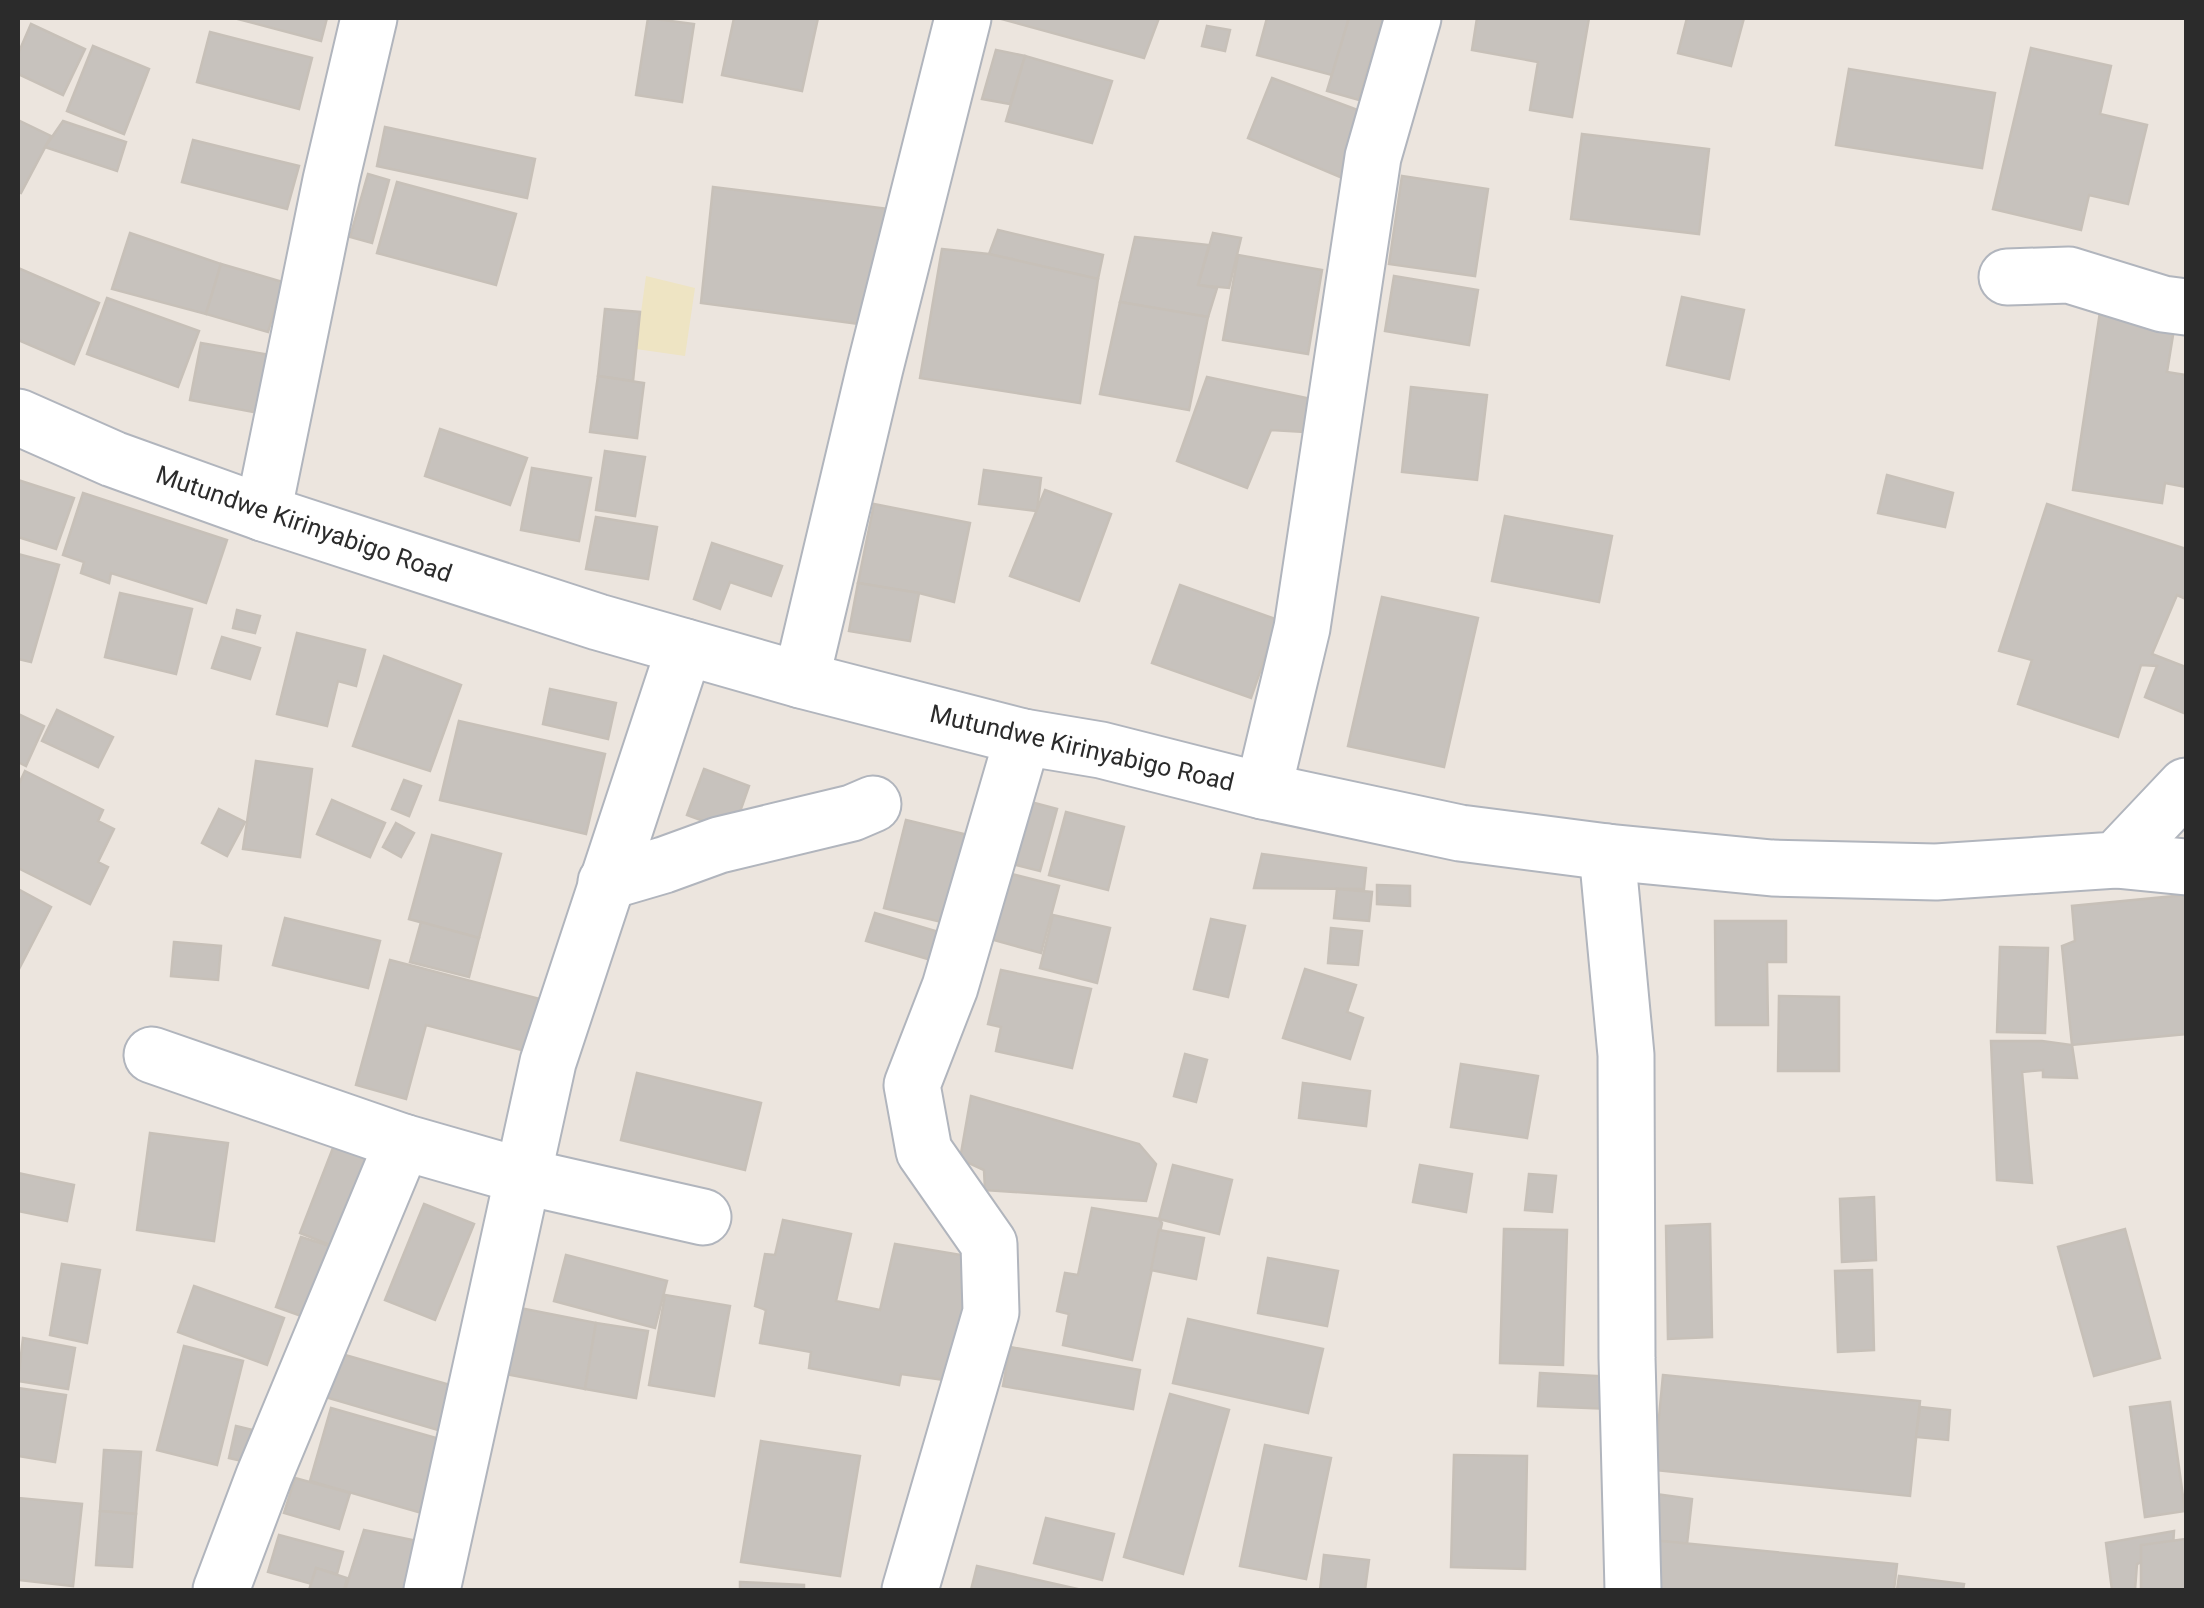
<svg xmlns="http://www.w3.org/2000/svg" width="2204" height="1608" viewBox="0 0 2204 1608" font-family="Roboto,sans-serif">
	<rect width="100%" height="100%" fill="#ece5de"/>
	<path fill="#eee4c3" d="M646 276 695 288 685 356 636 349Z"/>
	<g fill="#c7c2bd" stroke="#c7c0b8" stroke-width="2.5">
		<path d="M234 18H327L321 41Z"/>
		<path d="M648 18 694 24 682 102 636 95Z"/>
		<path d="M734 18H818L802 91 722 75Z"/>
		<path d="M998 18H1159L1144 58Z"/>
		<path d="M1267 18H1349L1332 75 1257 55Z"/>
		<path d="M1349 18H1383L1359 100 1327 91Z"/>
		<path d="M1477 18H1589L1572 117 1530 110 1538 62 1472 50Z"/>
		<path d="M1687 18H1744L1731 66 1678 53Z"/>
		<path d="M31 24 85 49 63 95 18 74V54Z"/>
		<path d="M1207 26 1230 30 1225 51 1202 46Z"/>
		<path d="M210 32 312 58 299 109 197 82Z"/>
		<path d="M93 46 149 69 124 134 67 111Z"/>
		<path d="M2031 48 2111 66 2100 114 2147 125 2128 204 2089 195 2081 230 1993 209Z"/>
		<path d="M996 50 1025 56 1010 104 982 99Z"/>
		<path d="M1025 56 1112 81 1092 143 1006 121Z"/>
		<path d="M1849 69 1995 93 1982 168 1836 145Z"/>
		<path d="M1272 78 1371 115 1345 179 1248 138Z"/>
		<path d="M18 120 51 136 21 193 18 192Z"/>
		<path d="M63 121 126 142 117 171 45 147Z"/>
		<path d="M385 127 535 159 527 198 377 166Z"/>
		<path d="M1582 134 1709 149 1699 234 1571 219Z"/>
		<path d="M193 140 299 166 287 209 182 182Z"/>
		<path d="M368 174 389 180 372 243 350 237Z"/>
		<path d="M1402 176 1488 189 1475 276 1389 264Z"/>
		<path d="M397 182 516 214 496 285 377 253Z"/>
		<path d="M713 187 889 209 867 325 701 303Z"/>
		<path d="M998 230 1103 255 1098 279 989 254Z"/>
		<path d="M130 233 221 264 206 314 112 289Z"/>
		<path d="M1213 233 1241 238 1229 288 1198 285Z"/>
		<path d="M1135 237 1209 245 1198 285 1217 288 1208 317 1120 302Z"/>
		<path d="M942 249 989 254 1098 279 1080 403 920 378Z"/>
		<path d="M1238 255 1322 270 1308 354 1223 340Z"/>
		<path d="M221 264 283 282 268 332 206 314Z"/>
		<path d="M18 268 99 303 74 364 18 340Z"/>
		<path d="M1394 276 1478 290 1469 345 1385 331Z"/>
		<path d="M1682 297 1744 310 1729 379 1667 365Z"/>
		<path d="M107 298 199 331 178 387 87 354Z"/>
		<path d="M1120 302 1208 317 1189 410 1100 394Z"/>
		<path d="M605 309 640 312 633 381 598 376Z"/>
		<path d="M2100 312 2175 323 2167 372 2186 375V487L2165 483 2162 503 2073 490Z"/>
		<path d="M201 343 270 355 259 413 190 400Z"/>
		<path d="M598 376 644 383 637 438 590 432Z"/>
		<path d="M1207 377 1311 399 1304 432 1271 430 1247 488 1177 461Z"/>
		<path d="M1411 387 1487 395 1477 480 1402 472Z"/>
		<path d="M440 429 527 458 510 505 425 476Z"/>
		<path d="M605 451 645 457 635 516 596 510Z"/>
		<path d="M532 468 591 478 579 541 521 530Z"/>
		<path d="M984 470 1041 478 1037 511 979 504Z"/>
		<path d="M1887 475 1953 493 1945 527 1878 513Z"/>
		<path d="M18 480 74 498 56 549 18 537Z"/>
		<path d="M1045 490 1111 514 1079 601 1010 576Z"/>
		<path d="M83 493 227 540 206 603 111 573 109 583 81 573 84 562 63 555Z"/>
		<path d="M874 504 970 523 954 602 919 593 858 583Z"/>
		<path d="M2047 504 2186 549V599L2177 595 2152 654 2186 667V714L2145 697 2157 666 2141 665 2118 737 2018 704 2032 660 1999 651Z"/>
		<path d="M1505 516 1612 536 1599 602 1492 581Z"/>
		<path d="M596 517 657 527 648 579 586 569Z"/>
		<path d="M712 543 782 566 771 596 730 582 720 609 694 599Z"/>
		<path d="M18 554 59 565 31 662 18 659Z"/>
		<path d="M858 583 919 593 910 641 849 631Z"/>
		<path d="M1180 585 1278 620 1251 698 1152 663Z"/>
		<path d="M120 593 192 609 176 674 105 657Z"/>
		<path d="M1382 597 1478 618 1444 767 1348 746Z"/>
		<path d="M237 610 260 616 255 633 233 628Z"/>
		<path d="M297 633 365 650 356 686 338 681 327 726 277 714Z"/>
		<path d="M222 637 260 648 250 679 212 668Z"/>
		<path d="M384 656 461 685 430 771 353 746Z"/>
		<path d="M550 689 616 703 608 739 543 724Z"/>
		<path d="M57 710 113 737 98 767 42 741Z"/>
		<path d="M18 714 44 726 26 766 18 762Z"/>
		<path d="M459 721 605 754 586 834 440 800Z"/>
		<path d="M256 761 312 769 300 857 243 849Z"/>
		<path d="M704 769 749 786 733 832 687 815Z"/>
		<path d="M25 771 103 810 98 821 114 829 98 862 108 867 90 904 18 868V786Z"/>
		<path d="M404 780 421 786 409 816 392 809Z"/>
		<path d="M1012 797 1057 809 1040 871 996 860Z"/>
		<path d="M332 800 385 823 370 857 317 834Z"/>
		<path d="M219 809 245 822 227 856 202 843Z"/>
		<path d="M1066 812 1124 827 1108 890 1049 875Z"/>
		<path d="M906 820 980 838 958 926 884 908Z"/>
		<path d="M396 823 414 833 401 857 383 847Z"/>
		<path d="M432 835 501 854 479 938 409 919Z"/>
		<path d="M1262 854 1366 868 1364 889 1254 888Z"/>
		<path d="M992 869 1059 886 1041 953 972 934Z"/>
		<path d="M1377 885 1410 886V906L1377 904Z"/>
		<path d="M18 889 51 907 18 971Z"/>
		<path d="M1337 889 1372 892 1369 921 1334 918Z"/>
		<path d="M2186 895V1034L2072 1045 2062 946 2075 941 2072 906Z"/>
		<path d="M875 913 949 935 941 963 866 941Z"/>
		<path d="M1053 915 1110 928 1097 983 1040 968Z"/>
		<path d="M285 918 380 941 368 988 273 965Z"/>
		<path d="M1211 919 1245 926 1228 997 1194 989Z"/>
		<path d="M1715 921H1786V962H1767L1768 1025H1716Z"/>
		<path d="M421 922 479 938 469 977 410 962Z"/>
		<path d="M1331 928 1362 931 1358 965 1328 963Z"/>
		<path d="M174 942 221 946 218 980 171 976Z"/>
		<path d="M2000 947 2048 948 2045 1033 1997 1032Z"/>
		<path d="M390 960 551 1002 537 1054 426 1025 406 1099 356 1085Z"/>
		<path d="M1305 969 1356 985 1347 1012 1363 1018 1350 1059 1283 1038Z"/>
		<path d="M1001 970 1091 989 1072 1068 996 1051 1001 1027 988 1024Z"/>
		<path d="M1779 996 1839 997V1071H1778Z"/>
		<path d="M1991 1041H2042L2072 1045 2077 1078 2043 1077V1070L2022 1072 2032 1183 1997 1180Z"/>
		<path d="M1185 1054 1207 1060 1196 1102 1174 1096Z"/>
		<path d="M1461 1064 1538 1076 1527 1138 1451 1127Z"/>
		<path d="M637 1073 761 1103 745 1170 621 1140Z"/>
		<path d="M1303 1083 1370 1091 1366 1126 1299 1118Z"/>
		<path d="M971 1096 1139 1144 1156 1164 1146 1201 985 1190 984 1170 960 1159Z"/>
		<path d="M150 1133 228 1143 214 1241 137 1230Z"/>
		<path d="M336 1140 376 1155 340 1249 300 1233Z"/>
		<path d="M1173 1165 1232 1180 1219 1234 1159 1219Z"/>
		<path d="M1420 1165 1472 1174 1466 1212 1413 1202Z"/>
		<path d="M18 1173 74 1185 67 1221 18 1211Z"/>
		<path d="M1529 1174 1556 1176 1552 1212 1525 1210Z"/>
		<path d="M1874 1197 1876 1260 1842 1262 1840 1199Z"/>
		<path d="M424 1204 474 1224 435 1320 385 1300Z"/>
		<path d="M1092 1208 1159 1219 1162 1223 1132 1360 1063 1345 1069 1314 1057 1311 1065 1273 1078 1275Z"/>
		<path d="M783 1220 851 1234 836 1301 880 1310 895 1244 967 1256 962 1293 972 1297 945 1380 901 1374 899 1385 809 1368 811 1352 760 1343 766 1310 755 1306 765 1254 775 1255Z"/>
		<path d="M1710 1224 1712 1337 1668 1339 1666 1226Z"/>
		<path d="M1504 1229 1567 1230 1563 1365 1500 1363Z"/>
		<path d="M2125 1229 2160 1358 2094 1376 2058 1247Z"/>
		<path d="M1159 1230 1204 1238 1196 1279 1151 1270Z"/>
		<path d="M301 1237 340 1249 315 1321 276 1307Z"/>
		<path d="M566 1255 667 1281 655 1328 554 1301Z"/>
		<path d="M1268 1258 1338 1271 1327 1326 1258 1313Z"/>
		<path d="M62 1264 100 1270 87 1343 50 1335Z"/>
		<path d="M1872 1270 1874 1350 1838 1352 1835 1271Z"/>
		<path d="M194 1286 284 1318 267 1365 178 1332Z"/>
		<path d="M665 1295 730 1306 714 1396 649 1385Z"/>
		<path d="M520 1308 596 1323 585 1389 506 1374Z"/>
		<path d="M1188 1319 1323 1349 1308 1413 1173 1383Z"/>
		<path d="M596 1323 648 1331 636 1398 585 1389Z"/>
		<path d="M23 1338 75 1348 68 1389 18 1381Z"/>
		<path d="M184 1346 243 1361 217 1465 157 1450Z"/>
		<path d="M1010 1347 1140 1370 1133 1409 1003 1386Z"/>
		<path d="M338 1353 468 1390 455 1435 325 1397Z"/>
		<path d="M1540 1373 1614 1377 1612 1409 1538 1406Z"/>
		<path d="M1663 1375 1920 1401 1910 1496 1654 1470Z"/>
		<path d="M18 1388 66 1395 55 1462 18 1456Z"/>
		<path d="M1170 1394 1229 1410 1183 1574 1124 1557Z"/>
		<path d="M2170 1402 2185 1511 2145 1517 2130 1407Z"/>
		<path d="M1920 1407 1950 1410 1948 1440 1916 1437Z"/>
		<path d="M331 1408 447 1441 425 1514 310 1481Z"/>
		<path d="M236 1426 266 1433 259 1465 229 1458Z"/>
		<path d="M761 1441 860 1456 840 1576 741 1562Z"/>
		<path d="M1265 1445 1331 1458 1306 1579 1240 1566Z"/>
		<path d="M104 1450 141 1452 136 1514 100 1511Z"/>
		<path d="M1454 1455 1527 1456 1525 1569 1451 1567Z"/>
		<path d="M295 1478 350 1493 339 1529 284 1513Z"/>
		<path d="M1656 1494 1692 1499 1687 1544 1651 1540Z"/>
		<path d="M18 1498 82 1504 73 1586 18 1580Z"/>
		<path d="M100 1511 136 1514 132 1567 96 1565Z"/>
		<path d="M1046 1518 1114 1534 1102 1580 1034 1563Z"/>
		<path d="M364 1530 422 1542 412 1590H345Z"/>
		<path d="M2174 1531 2173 1547 2137 1564 2135 1590H2112L2106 1543Z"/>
		<path d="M279 1535 343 1552 337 1574 316 1568 312 1584 268 1572Z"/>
		<path d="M2186 1539V1590H2141V1545Z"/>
		<path d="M1651 1540 1897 1564 1894 1590H1663L1646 1588Z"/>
		<path d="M1324 1555 1369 1560 1365 1590H1320Z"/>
		<path d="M977 1566 1082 1590H971Z"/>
		<path d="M316 1568 347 1578 344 1590H309Z"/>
		<path d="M1899 1576 1964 1584 1963 1590H1897Z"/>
		<path d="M740 1582 804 1585V1590H740Z"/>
	</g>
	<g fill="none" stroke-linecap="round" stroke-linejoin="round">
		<defs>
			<g id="minor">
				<path d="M2007 277 2069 275 2163 304 2186 307"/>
				<path d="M263 513 331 180 369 18"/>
				<path d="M801 680 875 368 963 18"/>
				<path d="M1263 791 1302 628 1373 157 1413 18"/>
				<path d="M1607 852 1626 1055 1627 1358 1633 1590"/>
				<path d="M2116 860 2186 867"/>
				<path d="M606 882 664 865 719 845 852 813 873 804"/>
				<path d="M152 1055 403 1142 522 1176 703 1217"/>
				<path d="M221 1590 264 1476 403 1142"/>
				<path d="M432 1590 548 1062 685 647"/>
				<path d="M910 1590 991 1312 989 1244 924 1151 912 1085 950 987 1023 737"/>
			</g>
			<path id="tertiary" d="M18 417 113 459 263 513 598 622 801 680 1023 737 1101 750 1263 791 1460 833 1607 852 1772 868 1936 872 2116 860 2186 786"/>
		</defs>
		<use href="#minor" stroke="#b1b5bd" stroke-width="59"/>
		<use href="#tertiary" stroke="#b1b5bd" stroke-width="59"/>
		<use href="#minor" stroke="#fff" stroke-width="55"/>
		<use href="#tertiary" stroke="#fff" stroke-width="55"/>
	</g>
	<g text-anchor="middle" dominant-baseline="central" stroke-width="10" stroke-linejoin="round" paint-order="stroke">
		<g font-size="25" fill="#2b2b2b" stroke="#fff">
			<text transform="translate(304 524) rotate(19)">Mutundwe Kirinyabigo Road</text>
			<text transform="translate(1082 748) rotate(13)">Mutundwe Kirinyabigo Road</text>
		</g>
	</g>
	<rect width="2204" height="1608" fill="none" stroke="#2b2b2b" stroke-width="40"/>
</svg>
